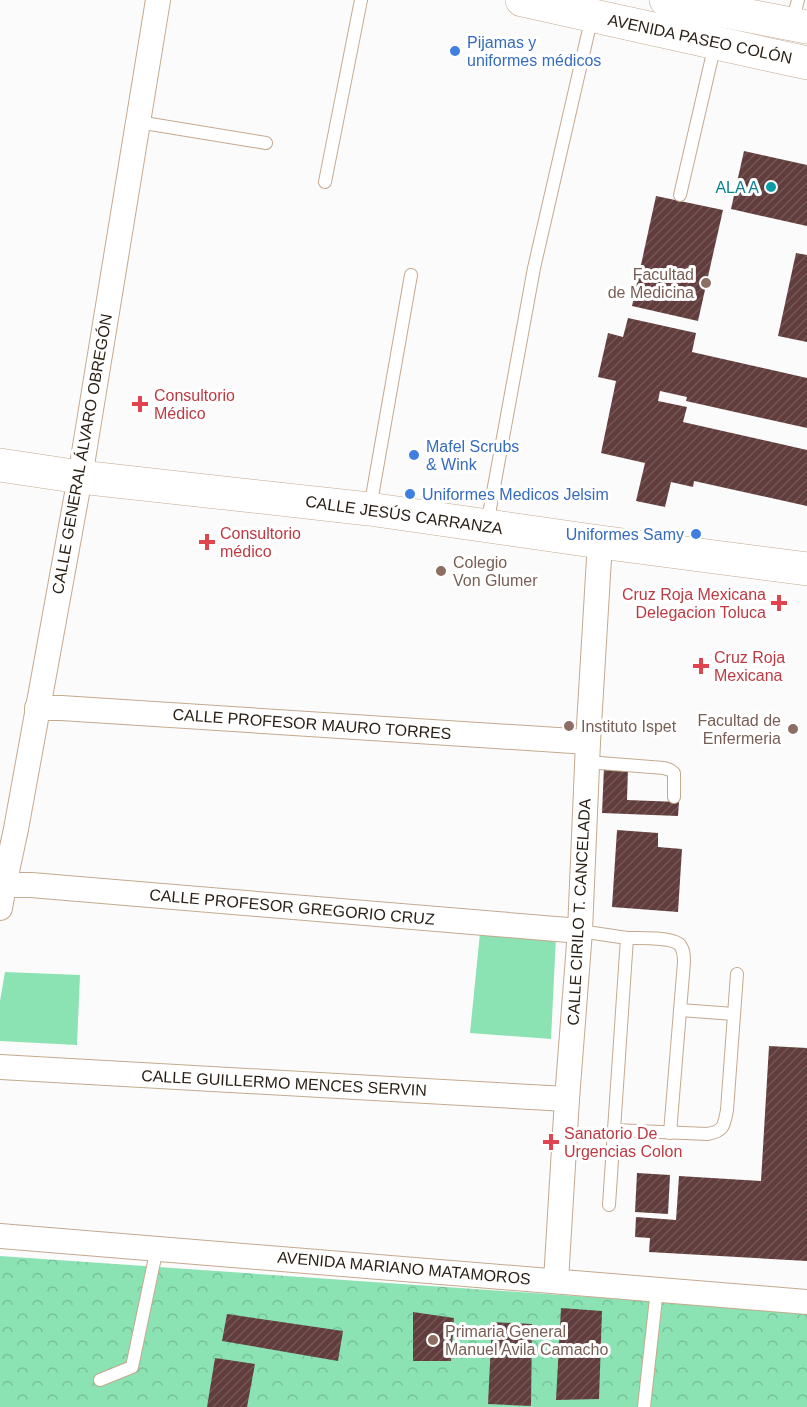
<svg xmlns="http://www.w3.org/2000/svg" width="807" height="1407" viewBox="0 0 807 1407" font-family="Helvetica,sans-serif">
	<defs>
		<pattern id="park-crowns" width="20" height="18" patternUnits="userSpaceOnUse" patternTransform="scale(1.5)"><rect width="20" height="18" fill="#8be2b3"/><path d="M2 6a3 3 0 1 1 6 0M12 15a3 3 0 1 1 6 0" fill="none" stroke="#78c199"/></pattern>
		<pattern id="building-hatch" width="6" height="6" patternUnits="userSpaceOnUse" patternTransform="scale(1.5)"><rect width="6" height="6" fill="#613e3d"/><path d="M-1 1l2-2M0 6l6-6M5 7l2-2" fill="none" stroke="#745756"/></pattern>
	</defs>
	<rect width="100%" height="100%" fill="#fbfbfb"/>
	<g fill="#8be2b3">
		<path d="M480 933 556 936 551 1039 470 1033Z"/>
		<path d="M5 972 80 975 77 1045 0 1041V1001Z"/>
	</g>
	<path fill="url(#park-crowns)" d="M0 1256 807 1312V1407H0Z"/>
	<g fill="url(#building-hatch)">
		<path d="M744 151 807 165V226L731 209Z"/>
		<path d="M656 196 723 210 698 321 632 306Z"/>
		<path d="M796 253 807 255V342L778 336Z"/>
		<path d="M628 318 696 333 692 352 807 378V428L686 401 687 397 660 391 658 401 687 407 683 422 807 450V506L694 481 693 487 671 482 665 507 636 501 645 463 601 453 616 381 598 377 608 333 623 337Z"/>
		<path d="M604 767 628 768 627 800 679 802 678 816 602 813Z"/>
		<path d="M617 830 658 833V847L682 849 678 912 612 907Z"/>
		<path d="M769 1046 807 1048V1261L649 1252 650 1238 635 1237 636 1217 676 1220 679 1176 761 1181Z"/>
		<path d="M637 1173 670 1175 668 1214 635 1212Z"/>
		<path d="M561 1308 602 1311 599 1399 556 1400Z"/>
		<path d="M413 1312 454 1318 451 1361H413Z"/>
		<path d="M227 1314 343 1331 338 1361 222 1341Z"/>
		<path d="M492 1322 532 1324 531 1406 488 1404Z"/>
		<path d="M215 1358 255 1364 247 1407H207Z"/>
	</g>
	<g fill="none" stroke-linecap="round" stroke-linejoin="round">
		<defs>
			<g id="lane">
				<path d="M792 23 798 0"/>
				<path d="M138 122 266 143"/>
				<path d="M325 182 361 0"/>
				<path d="M680 195 715 44"/>
				<path d="M370 508 411 275"/>
				<path d="M487 525 534 268 592 16"/>
				<path d="M587 762 664 768 670 770 674 773V797"/>
				<path d="M580 931 627 938 614 1130 707 1134C724 1131 724 1126 727 1110L737 974"/>
				<path d="M627 938C639 938 670 937 679 944 684 949 684 956 684 962L670 1133"/>
				<path d="M680 1010 734 1014"/>
				<path d="M609 1205 614 1130"/>
				<path d="M100 1380 132 1367 157 1248"/>
				<path d="M644 1407 657 1289"/>
			</g>
			<g id="street">
				<path d="M37 708H61L588 742"/>
				<path d="M4 885H31L580 931"/>
				<path d="M0 908 4 885 16 829 80 477 158 0"/>
				<path d="M0 1067 567 1099"/>
				<path d="M0 1236 807 1302"/>
				<path d="M556 1281 567 1099 580 931 588 742 600 542"/>
			</g>
			<path id="secondary" d="M0 465 80 477 369 509 600 542 807 569"/>
			<g id="primary">
				<path d="M522 0 807 63"/>
				<path d="M666 0 807 27"/>
			</g>
		</defs>
		<use href="#lane" stroke="#c4a98e" stroke-width="14"/>
		<use href="#street" stroke="#c4a98e" stroke-width="26"/>
		<use href="#secondary" stroke="#c4a98e" stroke-width="34"/>
		<use href="#primary" stroke="#c4a98e" stroke-width="34"/>
		<use href="#lane" stroke="#fff" stroke-width="12"/>
		<use href="#street" stroke="#fff" stroke-width="24"/>
		<use href="#secondary" stroke="#fff" stroke-width="33"/>
		<use href="#primary" stroke="#fff" stroke-width="33"/>
	</g>
	<g fill="#3f7fe0" stroke="#fff" stroke-width="2">
		<circle cx="455" cy="51" r="6"/>
		<circle cx="414" cy="455" r="6"/>
		<circle cx="410" cy="494" r="6"/>
		<circle cx="696" cy="534" r="6"/>
	</g>
	<circle fill="#0f9aa8" stroke="#fff" stroke-width="2" cx="771" cy="187" r="6"/>
	<g fill="#8d6e63" stroke="#fff" stroke-width="2">
		<circle cx="706" cy="283" r="6"/>
		<circle cx="441" cy="571" r="6"/>
		<circle cx="569" cy="726" r="6"/>
		<circle cx="793" cy="729" r="6"/>
		<circle cx="433" cy="1340" r="6"/>
	</g>
	<g fill="#e0444e" stroke="#fff" stroke-width="2">
		<path d="M137 395h6v6h6v6h-6v6h-6v-6h-6v-6h6z"/>
		<path d="M204 533h6v6h6v6h-6v6h-6v-6h-6v-6h6z"/>
		<path d="M776 594h6v6h6v6h-6v6h-6v-6h-6v-6h6z"/>
		<path d="M698 657h6v6h6v6h-6v6h-6v-6h-6v-6h6z"/>
		<path d="M548 1133h6v6h6v6h-6v6h-6v-6h-6v-6h6z"/>
	</g>
	<g text-anchor="middle" dominant-baseline="central" stroke-width="6" stroke-linejoin="round" paint-order="stroke">
		<g font-size="16" fill="#291f14" stroke="#fff">
			<text transform="translate(700 39) rotate(12)">AVENIDA PASEO COLÓN</text>
			<text transform="translate(82 454) rotate(-80)">CALLE GENERAL ÁLVARO OBREGÓN</text>
			<text transform="translate(404 515) rotate(8)">CALLE JESÚS CARRANZA</text>
			<text transform="translate(312 724) rotate(4)">CALLE PROFESOR MAURO TORRES</text>
			<text transform="translate(292 907) rotate(5)">CALLE PROFESOR GREGORIO CRUZ</text>
			<text transform="translate(579 912) rotate(-87)">CALLE CIRILO T. CANCELADA</text>
			<text transform="translate(284 1083) rotate(3)">CALLE GUILLERMO MENCES SERVIN</text>
			<text transform="translate(404 1268) rotate(5)">AVENIDA MARIANO MATAMOROS</text>
		</g>
		<g font-size="16" fill="#366cbe" stroke="#fff" text-anchor="start">
			<text x="467" y="42">Pijamas y<tspan x="467" dy="18">uniformes médicos</tspan></text>
			<text x="426" y="446">Mafel Scrubs<tspan x="426" dy="18">&amp; Wink</tspan></text>
			<text x="422" y="494">Uniformes Medicos Jelsim</text>
			<text x="684" y="534" text-anchor="end">Uniformes Samy</text>
		</g>
		<g font-size="16" fill="#0d838f" stroke="#fff" text-anchor="end">
			<text x="759" y="187">ALA A</text>
		</g>
		<g font-size="16" fill="#785e54" stroke="#fff" text-anchor="start">
			<text x="694" y="274" text-anchor="end">Facultad<tspan x="694" dy="18">de Medicina</tspan></text>
			<text x="453" y="562">Colegio<tspan x="453" dy="18">Von Glumer</tspan></text>
			<text x="781" y="720" text-anchor="end">Facultad de<tspan x="781" dy="18">Enfermeria</tspan></text>
			<text x="581" y="726">Instituto Ispet</text>
			<text x="445" y="1331">Primaria General<tspan x="445" dy="18">Manuel Avila Camacho</tspan></text>
		</g>
		<g font-size="16" fill="#be3a42" stroke="#fff" text-anchor="start">
			<text x="154" y="395">Consultorio<tspan x="154" dy="18">Médico</tspan></text>
			<text x="220" y="533">Consultorio<tspan x="220" dy="18">médico</tspan></text>
			<text x="766" y="594" text-anchor="end">Cruz Roja Mexicana<tspan x="766" dy="18">Delegacion Toluca</tspan></text>
			<text x="714" y="657">Cruz Roja<tspan x="714" dy="18">Mexicana</tspan></text>
			<text x="564" y="1133">Sanatorio De<tspan x="564" dy="18">Urgencias Colon</tspan></text>
		</g>
	</g>
</svg>
